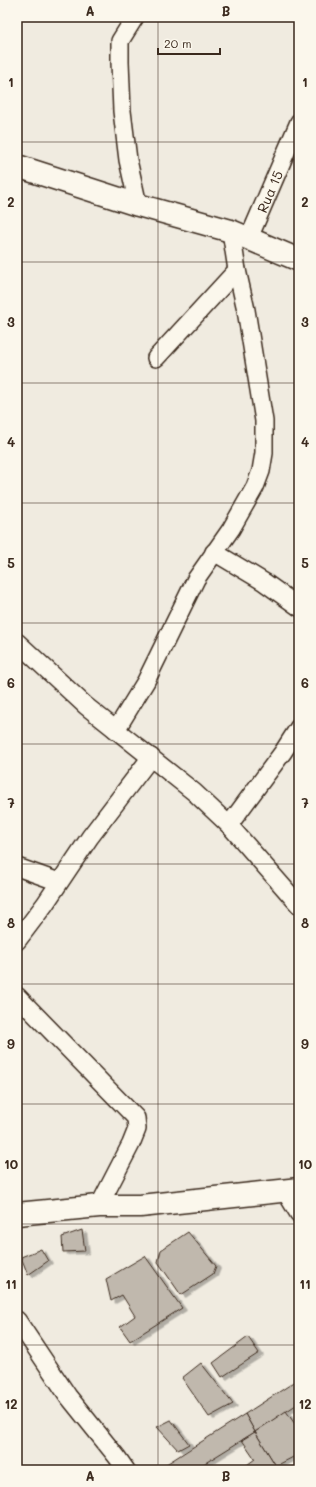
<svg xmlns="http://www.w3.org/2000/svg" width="316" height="1487" viewBox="0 0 316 1487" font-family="Mali,sans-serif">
	<defs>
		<filter id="shadow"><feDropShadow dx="4.5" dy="2.5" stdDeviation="0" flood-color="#0004"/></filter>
	</defs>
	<rect width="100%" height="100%" fill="#f0ebe0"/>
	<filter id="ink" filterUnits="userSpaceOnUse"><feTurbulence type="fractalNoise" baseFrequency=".025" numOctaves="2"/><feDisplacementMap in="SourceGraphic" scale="8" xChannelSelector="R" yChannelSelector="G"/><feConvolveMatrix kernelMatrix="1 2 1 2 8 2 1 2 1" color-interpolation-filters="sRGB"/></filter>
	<g filter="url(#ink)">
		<g fill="#c0b8ad" stroke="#3b2a1e" filter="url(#shadow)">
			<path d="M82 1230 85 1251 63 1252 62 1237Z"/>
			<path d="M188 1232 216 1266 213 1274 181 1295 158 1262 161 1250Z"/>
			<path d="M41 1249 48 1261 28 1275 21 1257Z"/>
			<path d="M145 1256 182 1308 130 1341 120 1327 135 1316 122 1295 111 1301 106 1279Z"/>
			<path d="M248 1337 259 1353 222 1377 213 1363Z"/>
			<path d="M201 1363 233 1404 209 1417 182 1378Z"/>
			<path d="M299 1379V1403L255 1432 245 1414Z"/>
			<path d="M286 1411 299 1430V1454L276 1466 255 1432Z"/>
			<path d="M245 1414 255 1432 194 1470H157Z"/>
			<path d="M171 1420 189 1444 178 1450 157 1427Z"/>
			<path d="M255 1432 276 1466 272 1470H240L255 1459 242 1440Z"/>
		</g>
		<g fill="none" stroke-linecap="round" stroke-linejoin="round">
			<defs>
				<g id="street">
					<path d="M135 17 120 41V62L122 111 128 160 138 205"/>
					<path id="s1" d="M249 238 299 122"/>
					<path d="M156 358 237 270"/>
					<path d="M214 552 264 582 299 607"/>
					<path d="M17 642 86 706 194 792 229 825 299 905"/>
					<path d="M116 730 146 681 196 579 231 529 255 487 261 471 264 453V421L246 310 237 270 231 231"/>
					<path d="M229 825 283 752 299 727"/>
					<path d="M17 867 59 882"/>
					<path d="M17 941 45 904 90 837 151 757"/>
					<path d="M17 996 136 1118 137 1129 131 1144 99 1206"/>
					<path d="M285 1191 299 1214"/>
					<path d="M17 1320 68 1396 117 1457 126 1470"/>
				</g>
				<g id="secondary">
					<path d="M17 166 138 205 231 231 299 260"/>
					<path d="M17 1214 99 1206H140L299 1189"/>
				</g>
			</defs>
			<use href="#street" stroke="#3b2a1e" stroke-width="20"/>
			<use href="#secondary" stroke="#3b2a1e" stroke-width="25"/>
			<use href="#street" stroke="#fbf7ec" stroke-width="17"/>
			<use href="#secondary" stroke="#fbf7ec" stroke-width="22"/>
		</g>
	</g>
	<path fill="none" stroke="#3b2a1e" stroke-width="1" stroke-opacity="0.55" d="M158 17V1470M17 142H299M17 262H299M17 383H299M17 503H299M17 623H299M17 744H299M17 864H299M17 984H299M17 1104H299M17 1224H299M17 1345H299"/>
	<g text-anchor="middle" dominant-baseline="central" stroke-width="3" stroke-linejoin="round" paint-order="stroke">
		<g font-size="14" fill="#3b2a1e" stroke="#fbf7ec">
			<text stroke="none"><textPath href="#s1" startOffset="51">Rua 15</textPath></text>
		</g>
	</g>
	<rect width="316" height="1487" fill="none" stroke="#fbf7ec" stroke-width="44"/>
	<path d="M158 48v6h62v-6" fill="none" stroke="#3b2a1e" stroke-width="2"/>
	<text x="164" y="48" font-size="12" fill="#3b2a1e" stroke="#fbf7ec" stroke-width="3" paint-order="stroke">20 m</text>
	<rect x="22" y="22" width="272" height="1443" fill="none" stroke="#3b2a1e" stroke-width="1.5"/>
	<g font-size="13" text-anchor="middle" font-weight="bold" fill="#3b2a1e">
		<text x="90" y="16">A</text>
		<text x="226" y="16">B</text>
		<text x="11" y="87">1</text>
		<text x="305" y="87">1</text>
		<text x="11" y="207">2</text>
		<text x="305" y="207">2</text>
		<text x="11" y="327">3</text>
		<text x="305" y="327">3</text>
		<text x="11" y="447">4</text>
		<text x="305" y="447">4</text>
		<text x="11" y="568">5</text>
		<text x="305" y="568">5</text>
		<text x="11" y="688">6</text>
		<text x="305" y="688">6</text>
		<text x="11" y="808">7</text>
		<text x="305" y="808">7</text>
		<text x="11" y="928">8</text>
		<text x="305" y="928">8</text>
		<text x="11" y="1049">9</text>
		<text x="305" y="1049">9</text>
		<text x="11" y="1169">10</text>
		<text x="305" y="1169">10</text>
		<text x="11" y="1289">11</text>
		<text x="305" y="1289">11</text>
		<text x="11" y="1409">12</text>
		<text x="305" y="1409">12</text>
		<text x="90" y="1481">A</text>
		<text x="226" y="1481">B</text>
	</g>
</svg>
